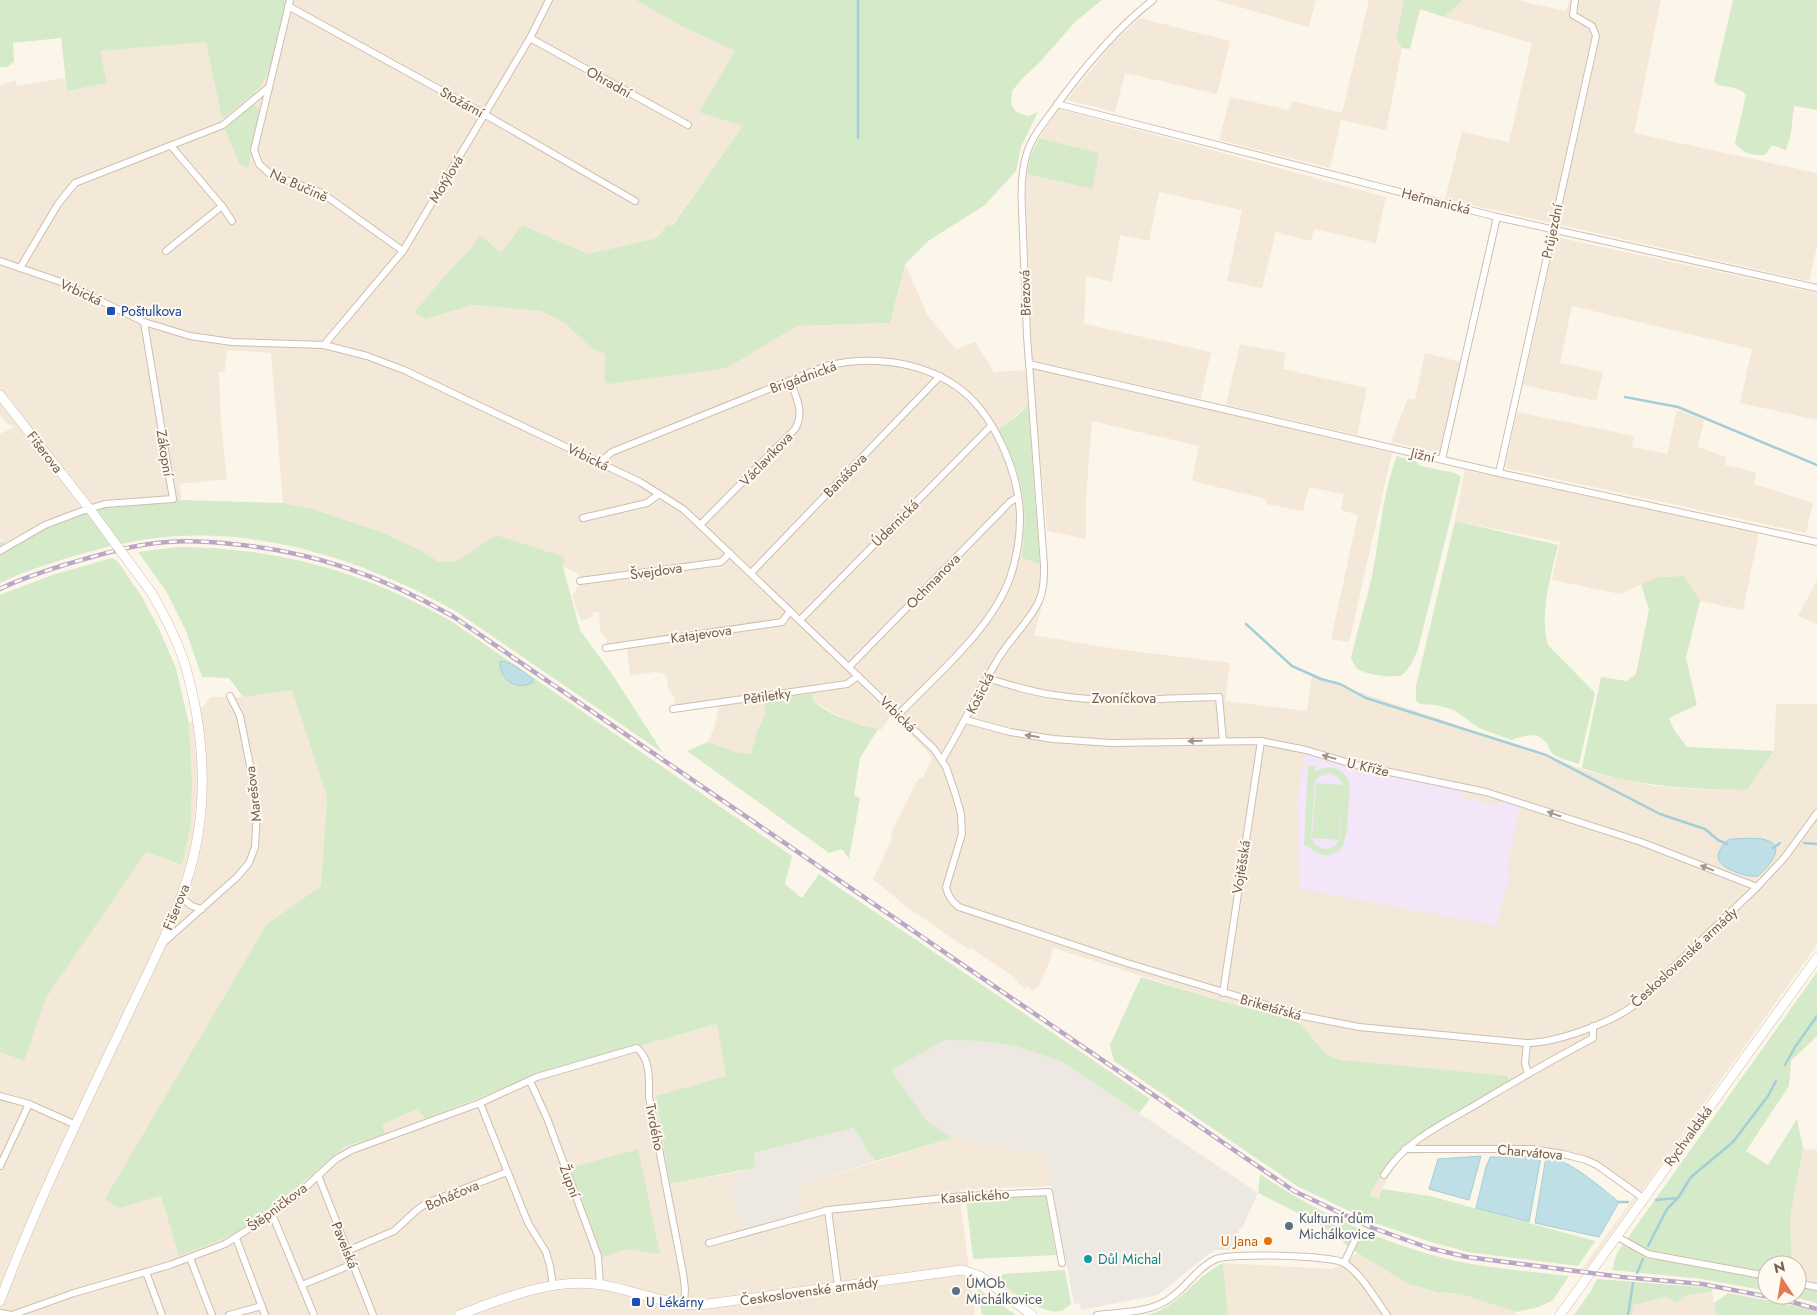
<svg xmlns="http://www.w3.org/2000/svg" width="1817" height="1315" viewBox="0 0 1817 1315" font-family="Jost,sans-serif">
	<rect width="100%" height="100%" fill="#fcf6ea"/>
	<g fill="#f4e8d8">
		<path d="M286 0H636L681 26 735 51 700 112 744 125 671 226 667 225 657 238 588 254 522 225 501 254 480 235 472 247 447 273 414 314 425 319 473 305 540 311 565 323 591 348 605 354V381L727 368 797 326 890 323 905 264 928 316 956 349 975 342 994 372 1025 370 1028 405 999 430 1012 455 1024 497 1025 529 1022 558 1040 564H1048V583L1034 635 1116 649 1230 663 1225 701 1307 711 1312 676 1446 721 1495 740 1597 774 1654 786 1698 789 1747 790 1774 751 1776 704H1816L1817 702V945L1586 1269H1582L1635 1196 1587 1163 1531 1154 1438 1152 1403 1155 1397 1162 1382 1189 1379 1199 1369 1195 1396 1153 1409 1140 1509 1081 1342 1060 1327 1055 1302 1026 1293 1019 1231 1004 1053 948 1050 960 1039 986 1033 991 1027 987 1025 989 1019 984V983L1011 975 971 948 969 950 903 904 873 879 893 837 890 836 918 779 923 777 932 759 927 751 891 715 881 730 846 720 813 701 765 699V715L757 731 751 754 736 752 708 742 715 725 719 705 673 707 675 700 668 687 666 674 655 672 630 676 627 648 606 645 607 640 603 636 600 630 599 612 593 613V617L581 621 572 596 580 584 579 574 496 535 455 562H439L418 549 381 532 313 509 283 503 271 353 227 350 225 371 219 372 221 424 227 479 180 484 181 500 106 506 44 528 12 549 0 538V434L14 427 7 423 0 415V86L15 80 17 86 65 78 67 91 107 83 99 51 206 42 222 119 237 105 273 56Z"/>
		<path d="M1215 0H1316L1309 27Z"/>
		<path d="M1369 0H1404L1396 38 1402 48 1386 130 1341 120 1330 168 1219 140 1230 97 1289 110 1292 101 1342 113Z"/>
		<path d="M1463 0H1515L1566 11 1569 0H1661L1634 133 1817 173V246L1809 281 1445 199 1462 132 1509 142 1532 43 1444 17Z"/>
		<path d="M1140 18 1230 41 1217 94 1125 73 1115 112 1067 100 1113 43Z"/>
		<path d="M1059 109 1386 197 1376 243 1314 229 1311 241 1276 232 1262 288 1227 281 1242 210 1159 192 1149 241 1120 235 1112 282 1086 276 1084 324 1211 352 1201 399 1032 360 1026 193 1027 174 1091 189 1099 153 1039 138Z"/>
		<path d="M1556 237 1817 293V420L1740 403 1752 349 1572 306 1560 363 1603 372 1596 401 1523 385Z"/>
		<path d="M1240 344 1286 353 1283 369 1367 388 1357 435 1226 405Z"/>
		<path d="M1425 353 1461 362 1441 453 1391 442 1408 398 1415 400Z"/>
		<path d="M1032 367 1392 453 1349 642 1331 639 1358 515 1341 510 1344 494 1309 487 1303 511 1266 504V499L1192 481 1199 446 1092 421 1086 497V539L1047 531Z"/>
		<path d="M1677 410 1704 420 1698 447 1726 457 1725 465 1756 472 1754 484 1813 503 1806 533 1505 468 1517 412 1634 436 1632 447 1667 454Z"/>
		<path d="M1465 470 1759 533 1743 610 1700 601 1683 576 1659 577 1620 594 1552 580 1560 542 1455 521Z"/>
		<path d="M1817 580V624L1798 616Z"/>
		<path d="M292 690 327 797 321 886 267 924 120 1208 161 1196 240 1232 283 1199 344 1147 385 1134 381 1124 418 1109 425 1118 531 1077 718 1024 726 1076 657 1096 670 1184 734 1173 732 1195 798 1189V1186L952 1138 1047 1154 1052 1186 959 1190 975 1315H0V1052L24 1061 46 998 146 852 181 865 191 824 192 780 189 724 211 697H243Z"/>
		<path d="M1803 1148 1817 1150V1291L1797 1286V1265H1792L1790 1218Z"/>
		<path d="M1358 1253 1408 1284 1437 1292 1461 1294 1516 1312V1315H1228L1223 1263 1332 1269Z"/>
		<path d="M1712 1291 1716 1315H1632V1305L1666 1297 1677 1303 1685 1296Z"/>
	</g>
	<g fill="#eee8e3">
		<path d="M944 1040 980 1041 1015 1046 1063 1062 1258 1193 1242 1228H1239V1233H1235V1236H1239V1250H1214L1158 1295 1081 1310 1080 1303 1074 1304 1046 1155 952 1138 926 1120 891 1070Z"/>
		<path d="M853 1128 875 1161 798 1186 801 1206 796 1215 752 1227 740 1222 732 1195 734 1173 755 1168 754 1153Z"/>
	</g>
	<path fill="#f3e6f9" d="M1305 753 1356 767 1461 790 1460 797 1498 806 1502 799 1520 805 1507 866 1510 872 1496 926 1299 888 1298 795Z"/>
	<g fill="#d5eac8" fill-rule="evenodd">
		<path d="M0 0H286C281 24 274 72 258 89 247 100 233 109 222 119L206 42 100 51 107 83 67 91 61 38 13 43 14 62 7 67H0Z"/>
		<path d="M636 0H1102L1075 22 1039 63 1022 79 1012 91 1011 104 1016 112 1028 116 1038 112 1021 147 1016 171 985 205 928 241 905 264 890 323 797 326 727 368 608 384 605 381V354L591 348 565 323 540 311 473 305 425 319 414 313 447 273 472 247 480 235 501 253 522 225 588 254 657 238 667 225 672 226 743 126 699 112 735 51 681 26Z"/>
		<path d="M1404 0H1463L1444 17 1420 9 1410 49 1402 48 1396 38Z"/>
		<path d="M1733 0H1817V110L1794 106 1791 133 1786 150 1772 145 1765 155C1753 156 1742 153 1735 143L1746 95C1740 87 1727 87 1717 85L1714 81Z"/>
		<path d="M253 104 261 111 248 168 239 163 225 129Z"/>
		<path d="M1039 138 1099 153 1092 189 1027 174 1030 157Z"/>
		<path d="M1028 405 1040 564 1022 558C1028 505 1024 477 998 430L1019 414Z"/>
		<path d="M1397 456 1415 461 1421 466 1455 473 1461 477 1418 649C1414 658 1410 669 1402 675 1394 679 1363 674 1356 668 1354 665 1353 661 1351 658 1357 630 1366 603 1372 576 1380 536 1382 494 1397 456Z"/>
		<path d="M181 500 283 503 313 509 381 532 418 549 439 562H455L496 535 564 557 563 567 580 630 612 674 663 753 457 612C365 560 256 524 149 539 120 543 91 551 64 559 43 566 20 573 0 583V542L2 541 12 549 44 528 105 506Z"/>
		<path d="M1455 521 1558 545C1551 576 1539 613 1548 645L1595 693 1579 764C1571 761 1560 759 1553 754 1550 751 1549 748 1547 744 1539 731 1524 735 1512 740L1479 728 1454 710 1436 705 1420 704 1416 701V686Z"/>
		<path d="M178 547C280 548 362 571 451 621L792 856 785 884 802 898 819 874 1150 1099 1139 1113 1063 1062 1015 1046 980 1041 945 1040 891 1070 926 1120 952 1138 875 1161 853 1128 754 1153 755 1168 670 1184 656 1096 726 1076 717 1024 531 1077 425 1119 418 1109 382 1124 385 1134 344 1147 283 1199 240 1232 179 1256 161 1196 120 1208 105 1199 267 924 321 886 327 797 292 690 243 697 229 678 202 677 186 631 166 591 138 552Z"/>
		<path d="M112 558 118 562 142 597 159 629 176 668 189 724 192 780 191 824 182 865 146 852 46 998 24 1061 0 1052V595L52 575Z"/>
		<path d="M1684 576 1700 601 1686 658 1697 705 1669 718 1674 730 1687 747 1774 751 1747 790C1691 789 1635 787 1582 768L1601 677 1627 681 1636 674 1649 610 1641 584 1659 577Z"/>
		<path d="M813 694V701C831 716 855 724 878 729L860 758 854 795 860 798 849 859 842 849 829 853 687 751 708 742 736 752 751 754 757 731 765 715V699Z"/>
		<path d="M1308 766H1315V772C1329 763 1344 768 1349 783 1350 792 1349 802 1348 811 1347 828 1349 857 1323 855 1314 855 1311 846 1304 845ZM1329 773 1338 777 1343 785 1316 783 1312 838 1339 840 1343 786 1340 836C1338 845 1333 849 1324 849L1315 845 1311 836 1315 782 1320 776Z"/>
		<path d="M1817 972V1036L1791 1061 1789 1086 1746 1151 1768 1165 1797 1119 1803 1148 1790 1218 1792 1265H1767V1291L1702 1279 1612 1270 1617 1253Z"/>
		<path d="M1141 977 1231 1004 1293 1019 1302 1026 1327 1055 1342 1060 1507 1076 1510 1081 1409 1141 1396 1153 1369 1195 1379 1199 1382 1189 1430 1196 1595 1241 1578 1266 1468 1252 1431 1242 1372 1222 1297 1186 1114 1061 1110 1045Z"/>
		<path d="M638 1149 660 1254 627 1249 603 1257 570 1168Z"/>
		<path d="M1260 1174C1320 1215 1395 1249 1466 1263 1500 1269 1535 1272 1569 1276L1553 1300 1539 1307 1516 1312 1461 1294 1437 1292 1408 1284 1358 1253 1316 1222 1258 1193Z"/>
		<path d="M1046 1195 1056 1255 973 1259 966 1199Z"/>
		<path d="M1223 1263 1228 1315H1146C1179 1308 1194 1277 1223 1263Z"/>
		<path d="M1065 1270 1071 1304 1062 1311C1058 1311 1054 1312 1050 1311 1036 1308 1004 1291 1000 1278L1003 1274Z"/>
		<path d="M1597 1279 1713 1288 1712 1291 1685 1296 1677 1303 1666 1297 1633 1305 1632 1315H1574L1591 1291Z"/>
		<path d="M1797 1286 1817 1291V1303L1787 1295H1797Z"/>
		<path d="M977 1288 1016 1315H982Z"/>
		<path d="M1728 1293 1806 1308 1817 1312V1315H1716L1714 1303Z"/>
	</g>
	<g fill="#bedfe6" stroke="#a4ced8">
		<path d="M500 661C511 661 524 672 533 679L532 683C515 691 499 679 500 661Z"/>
		<path d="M1730 839C1739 839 1757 837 1766 840 1788 846 1767 868 1758 876 1750 878 1729 871 1723 865 1719 863 1718 858 1718 854L1724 843Z"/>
		<path d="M1481 1156 1469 1200 1429 1189 1438 1159Z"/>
		<path d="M1490 1157H1541L1529 1222 1476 1208 1486 1167Z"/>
		<path d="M1546 1157C1571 1160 1600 1187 1619 1202L1599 1237 1535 1223Z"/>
	</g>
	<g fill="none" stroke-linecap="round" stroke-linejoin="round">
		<g stroke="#a4ced8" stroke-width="2.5">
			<path d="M858 138V0"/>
			<path d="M1625 397 1678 407 1817 465"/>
			<path d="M1246 624 1292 666 1321 679 1340 684 1366 698 1546 755 1660 814 1705 829 1718 840 1727 844"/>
			<path d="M1804 843 1817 844"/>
			<path d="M1773 848 1780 843"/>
			<path d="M1785 1065 1795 1047 1817 1016"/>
			<path d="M1656 1200 1677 1198"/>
			<path d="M1619 1202H1628"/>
			<path d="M1648 1246 1667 1209 1678 1198 1691 1177 1733 1142 1768 1096 1776 1081"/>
			<path d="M1637 1273 1643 1259"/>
			<path d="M1628 1315 1633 1283"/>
		</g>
		<defs>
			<g id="street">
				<path d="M290 0 254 150 259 164 270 174 322 193 403 251"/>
				<path d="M288 6 484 114 635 201"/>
				<path d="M530 38 688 125"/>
				<path d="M1057 104 1497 217 1817 288"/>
				<path d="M222 206 232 221"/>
				<path d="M166 251 222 206 171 146"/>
				<path d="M0 261 64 283 144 322 190 336 232 342 324 345 367 356 404 370 640 482 683 509 700 525 934 749 946 767 955 793 961 814 962 834 946 887C948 897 952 901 959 907L1127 963 1303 1016 1359 1027 1527 1043C1556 1043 1610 1023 1633 1006L1757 887 1785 857 1817 813"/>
				<path d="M20 268 58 204 75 183 223 125 269 87"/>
				<path d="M324 345 403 251 530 38 549 0"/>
				<path d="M1029 364 1499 473 1817 542"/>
				<path d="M1442 459 1497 217"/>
				<path d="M600 462 612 452 826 366C870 355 919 361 956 386 994 412 1020 474 1020 519 1020 538 1016 560 1010 578 991 630 936 675 898 715"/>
				<path d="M1499 473 1596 36 1592 26 1573 15 1575 0"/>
				<path d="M583 518 647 503 659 494"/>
				<path d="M700 525 795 429C805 412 796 397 790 381"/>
				<path d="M0 551 45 525 82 511 105 504 173 499 144 322"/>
				<path d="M751 573 940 376"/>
				<path d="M580 581 721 562 730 553"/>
				<path d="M800 620 991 426"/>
				<path d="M606 648 782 622 790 611"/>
				<path d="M849 667 1010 502 1018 497"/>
				<path d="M987 678C1009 685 1031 692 1054 695 1108 704 1165 698 1219 697L1223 741"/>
				<path d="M673 709 847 684 858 676"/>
				<path d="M966 720 1010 732 1053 739 1111 743 1261 741 1306 750 1356 765 1486 792 1641 842 1757 887"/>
				<path d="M942 760C962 727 978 692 998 659 1010 639 1028 623 1038 603 1044 591 1044 578 1044 565L1027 336 1022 210C1021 192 1021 171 1027 153 1031 139 1042 125 1051 113 1080 72 1113 31 1153 0"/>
				<path d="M180 897 192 906 202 909"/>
				<path d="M163 943 237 877 249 863 255 847 257 811 255 790 240 716 230 696"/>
				<path d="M1223 993 1261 741"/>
				<path d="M1527 1043 1525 1063 1528 1074"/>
				<path d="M530 1081 547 1118 598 1256 600 1285"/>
				<path d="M0 1096 29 1104 76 1125"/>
				<path d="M480 1103 528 1223 546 1252 550 1266 553 1286"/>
				<path d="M1405 1149H1532L1563 1154 1586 1160 1597 1165 1643 1198"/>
				<path d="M0 1166 29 1104"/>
				<path d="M318 1175 373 1315"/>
				<path d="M1384 1175C1406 1140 1443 1124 1477 1104 1515 1081 1554 1059 1593 1038V1026"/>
				<path d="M828 1210 838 1286"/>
				<path d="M272 1214 314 1315"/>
				<path d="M1616 1236 1648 1254 1767 1276"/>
				<path d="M236 1238 265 1315"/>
				<path d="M709 1243 828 1210 964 1196 1049 1192 1062 1263"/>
				<path d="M347 1251 394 1231 418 1209 427 1203 507 1172"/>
				<path d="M190 1258 212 1315"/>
				<path d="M1344 1263 1357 1236"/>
				<path d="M146 1272 162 1315"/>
				<path d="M1797 1283 1817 1287"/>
				<path d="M302 1285 353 1264"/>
				<path d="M0 1313 12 1315 74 1293 170 1265 225 1244 272 1214 296 1196 336 1159 352 1150 480 1103 537 1077 637 1048C651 1060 649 1080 649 1097L683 1273 685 1289 684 1304"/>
				<path d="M229 1315 262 1306"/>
				<path d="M1097 1315C1122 1312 1153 1313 1173 1296 1188 1285 1198 1267 1216 1259 1230 1253 1331 1255 1344 1263 1361 1273 1375 1299 1387 1315"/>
			</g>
			<g id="secondary">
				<path d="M0 395 92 512"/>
				<path d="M0 1301C37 1202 84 1107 129 1012 155 957 189 894 198 834 207 780 201 720 186 668 178 641 165 616 151 592"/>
				<path d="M459 1315C505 1298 553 1277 603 1285 636 1291 667 1305 700 1305L962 1270 980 1276 1032 1315"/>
				<path d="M1560 1315 1817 958"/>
			</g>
		</defs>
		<use href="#street" stroke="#cfbeaf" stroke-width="8"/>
		<use href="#secondary" stroke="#d1bfad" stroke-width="10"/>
		<use href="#street" stroke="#fff" stroke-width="6"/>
		<use href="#secondary" stroke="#fff" stroke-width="9"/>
		<defs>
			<path id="rail" d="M0 589C20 579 43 572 64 565 92 557 120 548 149 544 176 540 205 541 232 544 313 551 384 577 454 617L1294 1191 1370 1227 1429 1248 1467 1257 1622 1277 1702 1284 1785 1300 1817 1309"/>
		</defs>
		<use href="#rail" stroke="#baa7c7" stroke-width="4.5"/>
		<use href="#rail" stroke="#fffaf1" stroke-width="2.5" stroke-dasharray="8" stroke-linecap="butt"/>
		<defs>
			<path id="secondary-bridge" d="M92 512 151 592"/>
		</defs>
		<use href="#secondary-bridge" stroke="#d1bfad" stroke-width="10" stroke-linecap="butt"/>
		<use href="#secondary-bridge" stroke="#fff" stroke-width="9"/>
	</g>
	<defs><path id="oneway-solid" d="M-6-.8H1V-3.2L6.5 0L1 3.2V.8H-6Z" transform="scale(1.25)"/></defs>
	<g fill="#a7968b">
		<use href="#oneway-solid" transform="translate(1032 736) rotate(-171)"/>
		<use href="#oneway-solid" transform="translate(1195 741) rotate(179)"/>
		<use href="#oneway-solid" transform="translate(1329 757) rotate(-164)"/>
		<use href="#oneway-solid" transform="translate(1554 814) rotate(-161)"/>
		<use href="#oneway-solid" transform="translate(1707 868) rotate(-159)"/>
	</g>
	<g fill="#1a4fb4" stroke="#fffaf1" stroke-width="2">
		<rect x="106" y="306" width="10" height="10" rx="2.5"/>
		<rect x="631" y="1297" width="10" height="10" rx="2.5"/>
	</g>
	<g fill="#5c6f8a" stroke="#fffaf1" stroke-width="2">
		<circle cx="1289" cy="1226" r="5"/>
		<circle cx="956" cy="1291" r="5"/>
	</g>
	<circle fill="#e8710a" stroke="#fffaf1" stroke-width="2" cx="1268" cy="1241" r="5"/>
	<circle fill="#0f9aa8" stroke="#fffaf1" stroke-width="2" cx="1088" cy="1259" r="5"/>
	<g text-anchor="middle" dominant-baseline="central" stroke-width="4" stroke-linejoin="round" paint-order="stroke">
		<g font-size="14" fill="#775e4d" stroke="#fffaf1">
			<text transform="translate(609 82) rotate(29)">Ohradní</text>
			<text transform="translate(462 102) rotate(29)">Stožární</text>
			<text transform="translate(446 179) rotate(-59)">Motýlová</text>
			<text transform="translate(299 185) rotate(24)">Na Bučině</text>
			<text transform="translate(1436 201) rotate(14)">Heřmanická</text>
			<text transform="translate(1552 231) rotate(-78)">Průjezdní</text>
			<text transform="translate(81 292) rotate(25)">Vrbická</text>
			<text transform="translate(1025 293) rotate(-92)">Březová</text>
			<text transform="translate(803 377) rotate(-20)">Brigádnická</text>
			<text transform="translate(45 452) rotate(52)">Fišerova</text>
			<text transform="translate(165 453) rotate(81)">Zákopní</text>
			<text transform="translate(1423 455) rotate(13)">Jižní</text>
			<text transform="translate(588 457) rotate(26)">Vrbická</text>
			<text transform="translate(766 459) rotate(-46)">Václavíkova</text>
			<text transform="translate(845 475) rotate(-46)">Banášova</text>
			<text transform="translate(895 523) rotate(-45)">Údernická</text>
			<text transform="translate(656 571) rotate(-8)">Švejdova</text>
			<text transform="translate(933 581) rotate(-46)">Ochmanova</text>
			<text transform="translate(701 634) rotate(-8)">Katajevova</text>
			<text transform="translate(980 693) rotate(-63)">Košická</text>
			<text transform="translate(767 696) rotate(-8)">Pětiletky</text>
			<text x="1124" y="698">Zvoníčkova</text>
			<text transform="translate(898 714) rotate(44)">Vrbická</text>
			<text transform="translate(1368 767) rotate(13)">U Kříže</text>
			<text transform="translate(253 794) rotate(-97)">Marešova</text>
			<text transform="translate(1241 867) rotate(-81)">Vojtěšská</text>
			<text transform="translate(176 907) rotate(-68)">Fišerova</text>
			<text transform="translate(1684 957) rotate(-43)">Československé armády</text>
			<text transform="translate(1271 1007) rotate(16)">Briketářská</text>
			<text transform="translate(655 1127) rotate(79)">Tvrdého</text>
			<text transform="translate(1688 1136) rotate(-54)">Rychvaldská</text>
			<text transform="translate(1530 1152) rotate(5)">Charvátova</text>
			<text transform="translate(570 1181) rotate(69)">Župní</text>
			<text transform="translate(452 1195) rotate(-23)">Boháčova</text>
			<text transform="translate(975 1196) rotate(-4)">Kasalického</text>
			<text transform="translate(277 1207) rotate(-37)">Štěpničkova</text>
			<text transform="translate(345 1245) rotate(68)">Pavelská</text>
			<text transform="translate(809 1291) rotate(-8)">Československé armády</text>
		</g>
		<g font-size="14" fill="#164399" stroke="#fffaf1" text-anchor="start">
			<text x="121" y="311">Poštulkova</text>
			<text x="646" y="1302">U Lékárny</text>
		</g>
		<g font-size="14" fill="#4e5e75" stroke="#fffaf1" text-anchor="start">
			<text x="1299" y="1218">Kulturní dům<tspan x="1299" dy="16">Michálkovice</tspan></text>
			<text x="966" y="1283">ÚMOb<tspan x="966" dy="16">Michálkovice</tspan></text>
		</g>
		<g font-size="14" fill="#c56008" stroke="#fffaf1" text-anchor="end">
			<text x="1258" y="1241">U Jana</text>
		</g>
		<g font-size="14" fill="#0d838f" stroke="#fffaf1" text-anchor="start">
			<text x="1098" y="1259">Důl Michal</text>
		</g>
	</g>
	<g transform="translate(1782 1280) rotate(348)"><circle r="24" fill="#fffaf1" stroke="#c9bcaf"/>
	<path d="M0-4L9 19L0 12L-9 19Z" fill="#e37852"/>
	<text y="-8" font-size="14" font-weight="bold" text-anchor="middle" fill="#775e4d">N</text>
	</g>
</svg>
